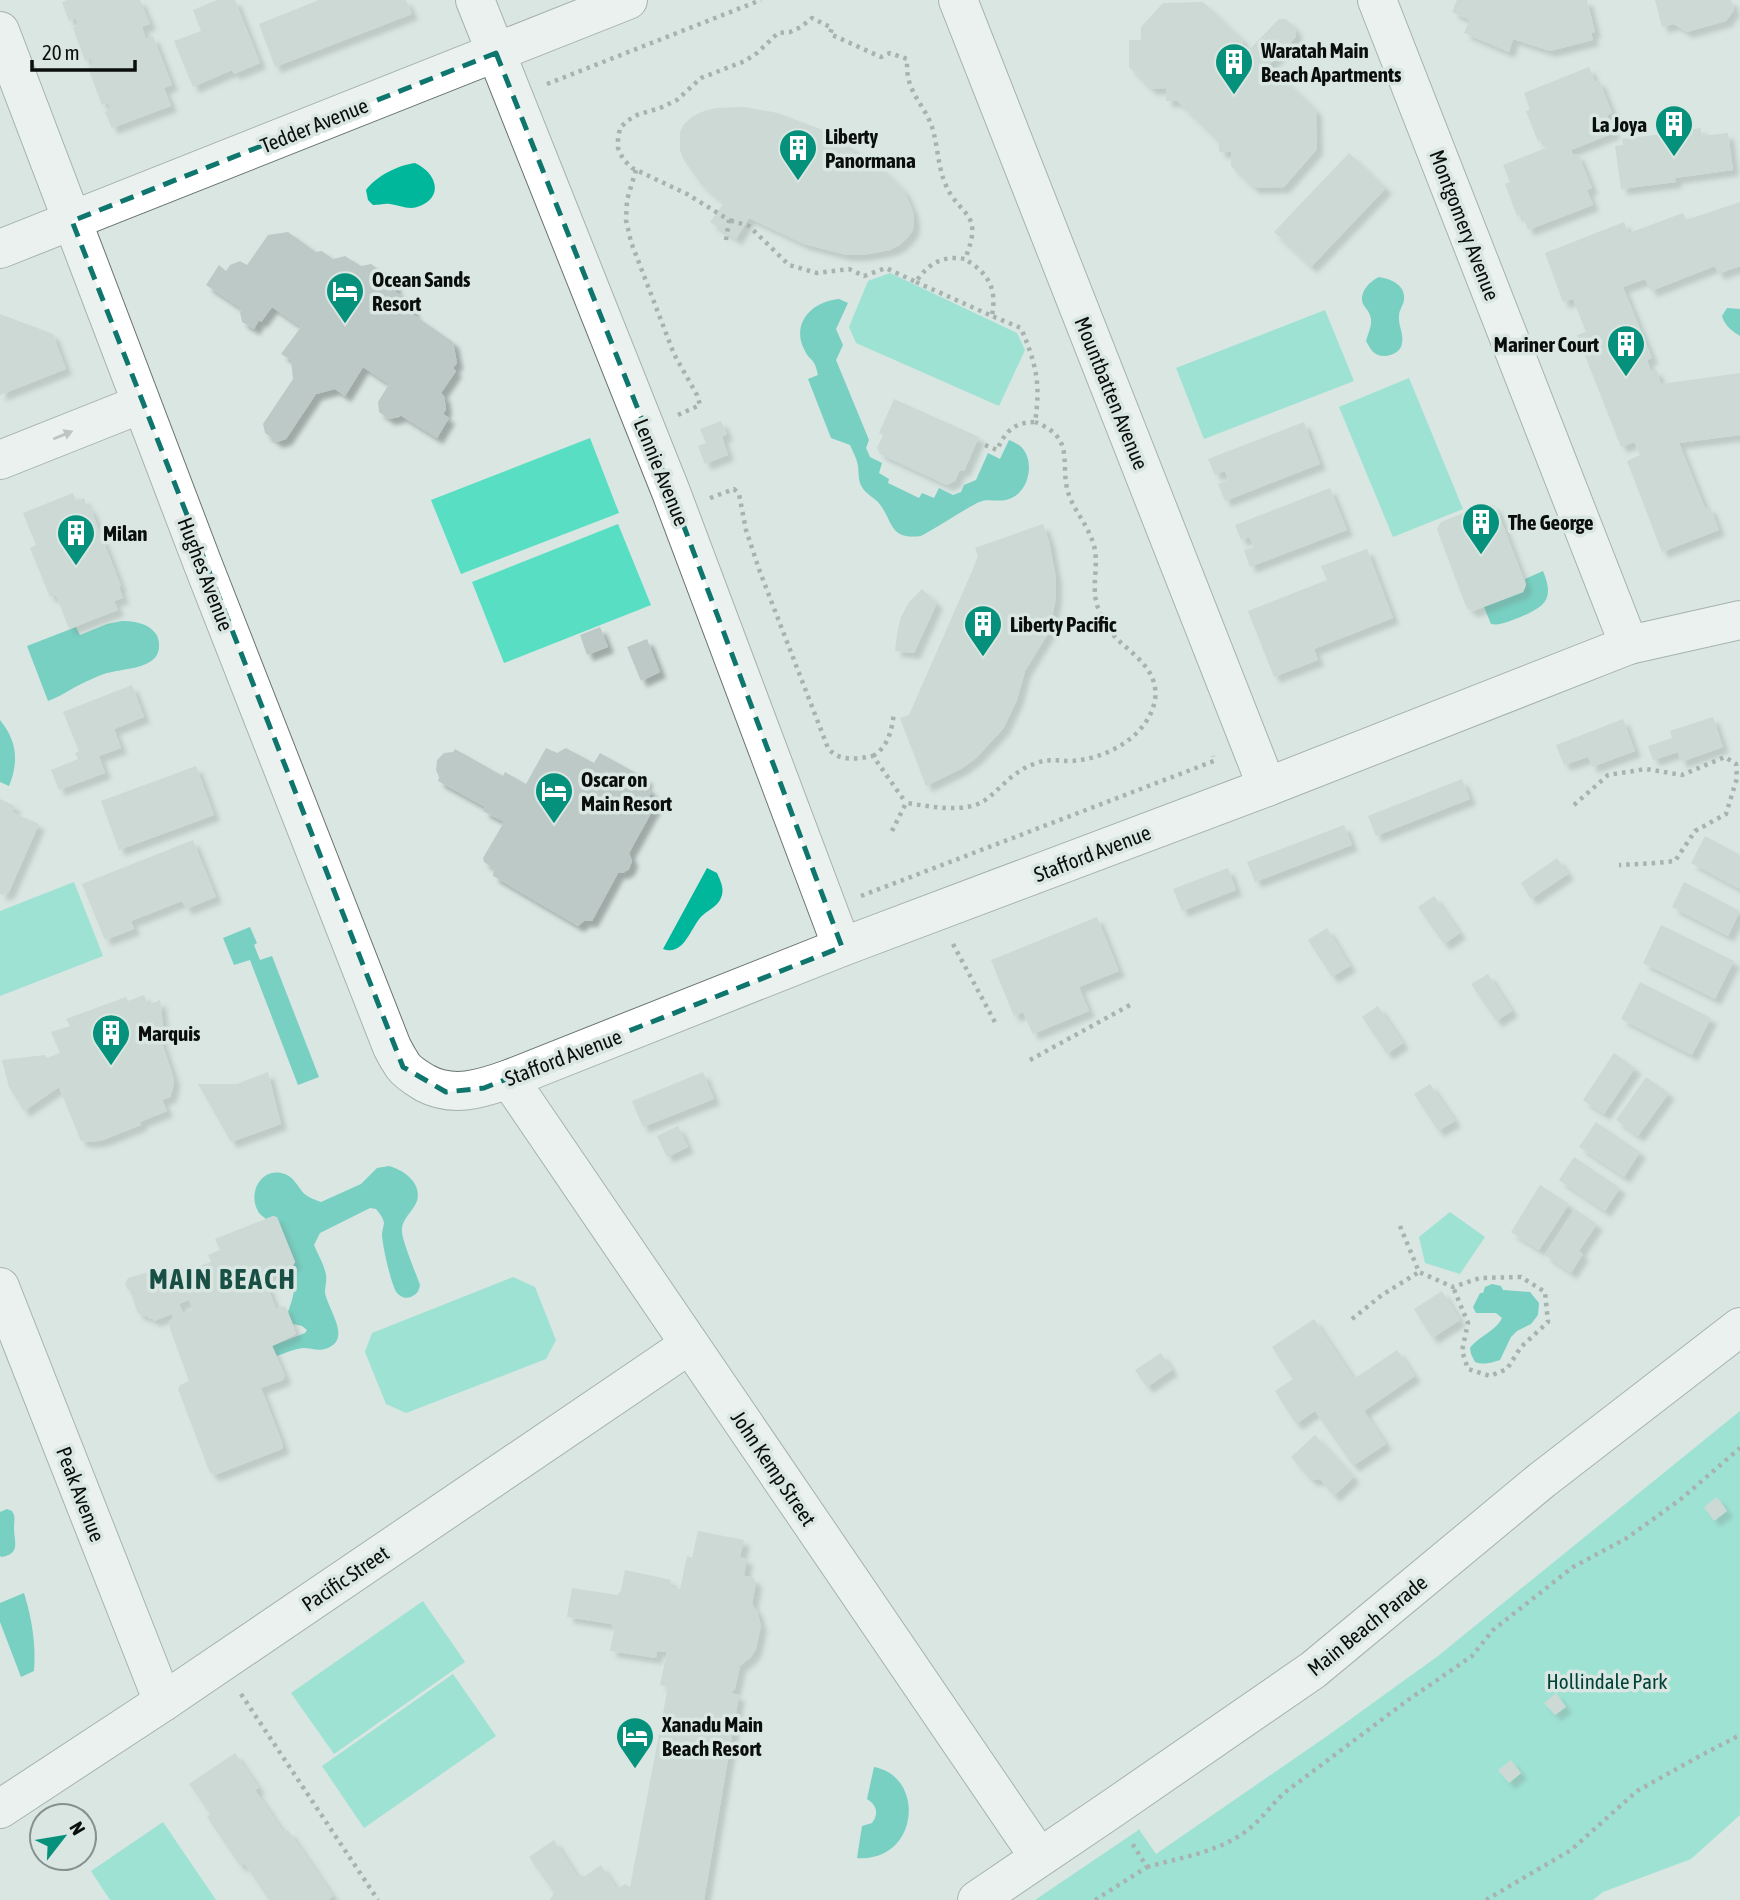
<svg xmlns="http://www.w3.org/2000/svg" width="1740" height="1900" viewBox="0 0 1740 1900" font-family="'Asap Condensed',sans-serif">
	<defs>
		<filter id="shadow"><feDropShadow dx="6" dy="6" stdDeviation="2" flood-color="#0004"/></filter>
	</defs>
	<rect width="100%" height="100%" fill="#d9e6e2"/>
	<g fill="#57dec3">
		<path d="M890 273 1017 333 1025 350 999 406 856 343 849 327 868 281Z"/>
		<path d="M1325 310 1354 381 1204 439 1176 368Z"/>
		<path d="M1409 378 1463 509 1393 537 1339 407Z"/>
		<path d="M590 438 619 513 461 574 431 500Z"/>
		<path d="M618 524 651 605 504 663 472 582Z"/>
		<path d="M74 882 103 956 0 996V911Z"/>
		<path d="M1450 1212 1485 1237 1460 1274 1425 1263 1419 1237Z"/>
		<path d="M513 1277 535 1287 556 1340 546 1359 406 1413 386 1404 365 1352 372 1333Z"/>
		<path d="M1740 1411V1815L1691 1859 1603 1892 1593 1900H1035L1140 1829V1831L1156 1854 1330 1734 1438 1656Z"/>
		<path d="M423 1601 465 1662 334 1754 291 1693Z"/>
		<path d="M453 1674 496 1736 364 1828 322 1766Z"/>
		<path d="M163 1822 216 1900H110L91 1871Z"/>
	</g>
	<g fill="#00b69b">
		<path d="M415 163C437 173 445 198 417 207 408 210 399 205 390 204 385 203 379 205 373 205L368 200 366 190C376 176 399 165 415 163Z"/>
		<path d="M1379 277C1391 279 1406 285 1404 300 1403 306 1399 310 1399 316 1398 325 1404 334 1402 343 1401 354 1385 359 1376 354 1371 351 1369 346 1366 341 1368 334 1372 326 1371 319 1370 312 1366 309 1363 304 1359 292 1369 282 1379 277Z"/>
		<path d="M839 299 848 303 836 329 843 345 836 360 869 440 866 448 870 457 882 463 879 473 889 479 888 483 919 498 922 493 934 498 939 488 953 495 961 492 964 485 976 480 988 453 1000 459 1009 440C1014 442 1020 445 1023 449 1035 464 1028 493 1009 499 999 503 987 497 977 503 958 513 940 526 921 536 888 540 894 521 878 502 873 497 865 493 862 487 858 481 859 473 858 466 857 459 853 452 850 445L831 438 808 379 818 375C814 356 811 363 805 351 790 324 812 301 839 299Z"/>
		<path d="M1727 308 1740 309V336C1732 331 1725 326 1722 316Z"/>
		<path d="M1543 571C1555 600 1545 607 1518 618 1509 621 1500 626 1491 624L1484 607 1523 592 1526 585 1525 579Z"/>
		<path d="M122 621C134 621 148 623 156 634 158 637 159 642 159 644 161 668 128 668 112 672 105 673 98 676 92 679 76 685 64 695 48 701L27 646 76 627 80 635 107 624Z"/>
		<path d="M0 720C17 741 19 761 9 786L0 782Z"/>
		<path d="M707 868 717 873C720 880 724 887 722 895 719 906 711 908 703 915 691 925 685 957 663 949Z"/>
		<path d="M250 927 257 943 254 945 260 960 272 956 319 1077 298 1085 250 960 234 965 223 938Z"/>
		<path d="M389 1166C404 1170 422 1183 417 1201 413 1212 401 1219 402 1231 402 1241 416 1273 420 1285 419 1291 417 1294 411 1297 405 1299 401 1297 397 1293 391 1285 382 1244 382 1234 382 1233 384 1224 384 1223 383 1217 379 1213 376 1209L370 1208 320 1233 314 1245C318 1255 324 1264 326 1275 327 1281 325 1286 325 1292 327 1309 354 1340 325 1349 318 1351 310 1348 303 1348 294 1349 285 1353 277 1356L272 1346 305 1333 307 1330 302 1326 293 1324 288 1312C295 1293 296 1285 293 1265L295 1262 277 1218 273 1216 266 1219C265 1218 258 1213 258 1211 248 1194 260 1169 281 1173 292 1175 295 1182 301 1190 306 1197 313 1199 321 1202L361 1184 377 1168Z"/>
		<path d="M1492 1284 1501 1286 1503 1290 1530 1292 1539 1303 1538 1315 1531 1324 1517 1331 1511 1337 1500 1360C1491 1363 1484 1365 1475 1362L1471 1354 1470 1348C1479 1336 1496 1331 1502 1318L1496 1313H1476L1473 1307 1480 1293H1483L1485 1287Z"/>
		<path d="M7 1509 12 1511 14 1515C15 1519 14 1523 14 1527 14 1542 21 1553 2 1557L0 1556V1512Z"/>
		<path d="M24 1593C32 1619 36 1644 34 1671L21 1677 0 1622V1603Z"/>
		<path d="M874 1767C927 1777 918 1863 857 1858L862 1826 872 1823C879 1814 877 1805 867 1799Z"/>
	</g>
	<g fill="#bdc9c6" fill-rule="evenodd" filter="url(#shadow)">
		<path d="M68 0H140L150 24 142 27 146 39 153 36 172 85 164 88 171 106 112 128 105 112 111 110 108 103 102 105 88 68 93 66 91 58 85 61 73 28 78 25 76 18 69 21 62 2Z"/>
		<path d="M217 0H235L260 63 234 74 232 70 193 87 174 41 201 31 193 10Z"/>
		<path d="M319 0H406L412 14 275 67 259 24Z"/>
		<path d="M1457 0H1587L1595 32 1591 33 1593 40 1550 51 1513 39 1509 52 1464 33 1470 20 1452 12Z"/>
		<path d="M1655 0H1731L1734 10 1726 21 1687 32 1674 24 1662 27Z"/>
		<path d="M1203 2 1243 40 1242 57 1279 19H1286L1296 29V37L1260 74 1277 72 1316 110 1317 149 1284 187 1254 188 1231 166V152H1219V142L1177 101H1166V88L1151 89 1129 67V40H1141V27L1163 3Z"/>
		<path d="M1589 67 1595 82 1599 80 1612 113 1607 115 1614 133 1571 150 1573 155 1578 154 1592 188 1587 190 1593 205 1528 230 1522 214 1517 216 1505 184 1510 182 1503 165 1546 148 1543 140 1538 141 1526 111 1530 109 1524 93Z"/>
		<path d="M744 107 778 113 828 132 844 142 879 166 894 180 904 191 909 202 913 212 914 222 913 230 908 237 900 245 890 250 863 255H846L804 244 749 218 736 239 710 222 724 203 701 184 684 160 680 150V132L684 124 693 116 704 111 717 108Z"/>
		<path d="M1701 128V136L1728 133 1733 170 1675 178 1676 182 1621 189 1615 146 1623 145 1622 139 1662 134 1663 139 1680 137 1679 131Z"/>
		<path d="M1349 153 1386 188 1311 267 1274 232Z"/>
		<path d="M1740 202V266L1718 274 1715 266 1651 291 1645 279 1623 287 1652 358 1647 360 1651 371 1656 369 1661 384 1740 373V435L1679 443 1705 508 1710 507 1719 530 1662 552 1627 461 1640 455 1634 442 1621 447 1577 335 1586 332 1573 299 1563 302 1545 253 1624 222 1629 233 1683 213 1686 220Z"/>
		<path d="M288 232 316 252 322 251 333 259 345 256 361 266 371 264 393 279 396 292 410 301 414 315 453 342 457 363 453 368 456 371 441 393 444 396 446 409 443 414 449 418 437 438 400 415 399 417 389 419 379 412 378 402 389 384 363 367 345 396 335 389 316 394 286 439 277 442 265 433 263 424 293 379 291 360 281 354 301 327 272 307 261 322 259 320 254 329 242 322 240 312 242 309 206 285 219 265 226 271 230 265 240 261 247 265 268 235Z"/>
		<path d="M0 314 53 334 66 369 0 395Z"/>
		<path d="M894 399 979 437 964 471 960 470 955 481 947 485 880 454 877 448 883 435 879 433Z"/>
		<path d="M721 421 727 434 722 437 728 455 705 464 698 446 706 443 700 429Z"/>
		<path d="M1304 422 1320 464 1225 501 1218 484 1228 480 1227 476 1225 471 1215 475 1208 459Z"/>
		<path d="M1330 488 1347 530 1250 567 1244 550 1254 547 1249 537 1241 540 1235 525Z"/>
		<path d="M73 493 76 501 84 498 87 507H90L121 586 119 587 123 598 114 601 118 610 69 629 56 595 50 597 30 548 36 545 23 513Z"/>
		<path d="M1487 504 1493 505 1497 510 1526 585 1523 592 1473 611 1468 609 1465 604 1437 529 1441 522Z"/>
		<path d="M1043 524 1049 541 1056 578V598L1049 632 1025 671 1017 700 1003 729 976 758 961 769 926 786 900 718 909 715 973 569 978 556 975 548Z"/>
		<path d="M1367 549 1393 618 1314 649 1318 660 1274 677 1248 611 1327 580 1321 566Z"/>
		<path d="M922 589 937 603 914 653 895 651 897 634 901 617 909 602Z"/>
		<path d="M600 627 608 647 587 655 580 635Z"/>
		<path d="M647 639 660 672 641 681 627 647Z"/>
		<path d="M132 685 144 717 114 729 121 748 99 756 105 773 59 790 51 770 78 759 75 753 79 751 63 712Z"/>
		<path d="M1713 717 1723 747 1681 762 1678 752 1653 760 1648 746 1672 738 1670 731Z"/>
		<path d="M1623 719 1635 751 1592 767 1588 757 1564 765 1556 745Z"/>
		<path d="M546 748 557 753 566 748 594 763 600 753 647 779 644 785 651 791 649 799 655 806 629 853 632 861 629 869 623 873H618L592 921H584L578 926 493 876 494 869 484 862 483 858 504 822 483 811 485 807 438 781 439 777 436 770 437 760 444 753 453 752 455 749 503 776 505 772 526 784Z"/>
		<path d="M196 766 214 815 119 850 101 801Z"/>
		<path d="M1462 779 1470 799 1376 836 1368 816Z"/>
		<path d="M0 799 15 806 12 812 39 824 9 892 2 895 0 894Z"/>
		<path d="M1344 825 1352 845 1255 882 1247 862Z"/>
		<path d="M1705 836 1740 855V889L1691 863Z"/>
		<path d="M193 840 216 897 186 909 182 901 131 921 134 929 105 940 82 884Z"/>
		<path d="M1557 858 1568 874 1531 899 1521 883Z"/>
		<path d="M1228 868 1236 890 1182 911 1173 889Z"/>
		<path d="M1684 882 1740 911 1728 936 1672 907Z"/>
		<path d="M1434 896 1460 933 1444 944 1418 907Z"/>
		<path d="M1097 917 1119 971 1079 987 1089 1011 1033 1034 1023 1012 1014 1016 991 960Z"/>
		<path d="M1661 925 1734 961 1715 999 1643 963Z"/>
		<path d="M1327 928 1350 966 1332 977 1308 940Z"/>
		<path d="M1488 974 1512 1011 1496 1021 1471 984Z"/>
		<path d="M1640 982 1711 1018 1692 1055 1621 1019Z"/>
		<path d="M144 995 148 1005 160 1000 163 1025V1035L160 1037 174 1079 173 1088 170 1097 162 1100 167 1111 140 1122 141 1125 103 1140 92 1142 81 1141 59 1087 24 1111 9 1087 2 1060 45 1055 47 1058 60 1053 51 1032 70 1026 66 1019 126 997 128 1001Z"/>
		<path d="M1378 1006 1403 1043 1387 1054 1362 1017Z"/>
		<path d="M1614 1053 1635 1068 1604 1114 1583 1100Z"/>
		<path d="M268 1072 281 1124 231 1142 198 1084H237Z"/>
		<path d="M703 1072 714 1099 643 1127 632 1101Z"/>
		<path d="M1646 1077 1669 1093 1638 1136 1616 1120Z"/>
		<path d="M1430 1084 1455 1121 1438 1131 1414 1094Z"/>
		<path d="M1596 1122 1640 1152 1624 1177 1579 1147Z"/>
		<path d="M678 1126 688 1147 667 1157 657 1136Z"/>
		<path d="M1574 1157 1620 1188 1605 1211 1559 1180Z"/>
		<path d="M1540 1185 1569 1204 1539 1250 1511 1232Z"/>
		<path d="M1575 1209 1597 1224 1579 1251 1583 1254 1571 1273 1545 1255Z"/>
		<path d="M273 1216 277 1217 295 1262 293 1265 264 1277 276 1309 282 1306 286 1307 296 1334 272 1346 285 1376 283 1380 261 1388 283 1445 282 1449 215 1475 210 1473 178 1389 180 1385 189 1381 168 1323 173 1317 172 1314 154 1321 152 1318 149 1319 148 1316 146 1317 145 1315 141 1316 140 1313 138 1314 130 1290H128L125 1284 128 1278 152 1271V1269L157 1267 164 1269 171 1291 184 1286 181 1277 183 1272 211 1262 208 1255 220 1250 215 1239ZM189 1300 193 1309 183 1313 179 1304Z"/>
		<path d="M1442 1291 1460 1320 1432 1338 1414 1309Z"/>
		<path d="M1314 1319 1354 1379 1397 1350 1415 1376 1364 1411 1386 1444 1353 1466 1315 1411 1296 1424 1275 1391 1293 1379 1272 1347Z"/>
		<path d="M1161 1353 1172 1370 1147 1387 1135 1370Z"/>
		<path d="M1315 1435 1354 1477 1334 1496 1320 1479 1311 1480 1291 1457Z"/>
		<path d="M1717 1497 1727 1511 1714 1521 1704 1507Z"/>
		<path d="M698 1531 744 1540 740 1557 747 1559 744 1576 754 1578 756 1583 752 1604 757 1611 761 1626 756 1649 751 1657 740 1666 735 1689 731 1693 739 1695 704 1900H550L554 1893 529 1857 554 1840 577 1876H585L601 1865 617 1889 625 1884 630 1887 668 1687 660 1685 667 1652 657 1651 656 1658 610 1651 614 1631 611 1624 567 1617 572 1588 617 1595 621 1591 625 1570 671 1580 670 1587 680 1589 687 1556 692 1558Z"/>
		<path d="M1556 1693 1566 1707 1555 1715 1544 1703Z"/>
		<path d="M235 1753 259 1788 255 1790 284 1833 288 1830 333 1896 328 1900H269L244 1863 240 1866 207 1817 210 1814 189 1784Z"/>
		<path d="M1511 1760 1521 1773 1509 1783 1498 1770Z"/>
	</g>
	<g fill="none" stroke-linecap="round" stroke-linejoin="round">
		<defs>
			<g id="minor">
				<path d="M475 0 671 492 842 947"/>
				<path d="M958 0 1267 787"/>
				<path d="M1377 0 1629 645"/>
				<path d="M0 31 202 562 392 1047C395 1053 399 1060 403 1066 408 1073 417 1078 425 1083 453 1098 481 1089 509 1079L842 947 1267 787 1629 645 1740 620"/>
				<path d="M0 249 628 0"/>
				<path d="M0 460 141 404"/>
				<path d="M509 1079 1039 1857"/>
				<path d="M0 1287 163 1702"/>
				<path d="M0 1809 163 1702 689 1345"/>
				<path d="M977 1900 1110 1810 1313 1670 1542 1480 1740 1327"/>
			</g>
		</defs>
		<use href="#minor" stroke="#697471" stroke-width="40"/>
		<g stroke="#6d7573" stroke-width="4.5" stroke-dasharray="3.5 5" stroke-linecap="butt">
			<path d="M547 84 761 0"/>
			<path d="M636 170 627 200 626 220 631 242 674 354 697 395 700 405 678 415"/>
			<path d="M726 240 729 220 687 194 632 168 623 159 618 148V138L620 128 627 121 637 115 660 108 677 100 701 78 745 61 757 53 778 33 790 32 801 27 812 18 832 28 830 34 881 57 890 53 907 59C907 67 907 74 909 81 913 96 925 109 931 124 938 143 937 164 945 183 959 218 985 210 965 259 944 255 928 263 916 282L886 268 864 276 849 269 817 273 789 265 749 226 729 220"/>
			<path d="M916 282 992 316C997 288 989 274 965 259"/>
			<path d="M985 445 997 450C1005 432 1014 422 1035 422 1041 383 1036 364 1021 328L992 316"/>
			<path d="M710 498 734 489 739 494 746 530 760 572 828 748C839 762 856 759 873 756L906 803"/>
			<path d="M873 756C889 746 892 729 894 712"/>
			<path d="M1574 805 1608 775 1646 769 1682 775 1725 757 1736 764 1737 778 1726 814 1695 831 1675 861 1656 863 1619 865"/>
			<path d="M892 831 906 803C929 806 968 815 988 798 1004 785 1014 771 1034 764 1048 758 1057 761 1071 761 1106 759 1148 737 1155 700 1159 671 1135 656 1118 640 1109 631 1102 619 1098 608 1091 589 1098 570 1095 550 1091 530 1078 516 1070 498 1057 466 1079 439 1035 422"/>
			<path d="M861 896 1214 761 1213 756"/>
			<path d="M953 944 997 1026"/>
			<path d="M1030 1060 1130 1005"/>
			<path d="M1400 1226 1419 1272 1453 1287 1480 1278 1521 1277 1545 1292 1548 1322 1521 1347 1507 1369 1490 1376 1468 1369 1462 1351 1468 1323 1453 1287"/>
			<path d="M1352 1319 1382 1295 1419 1272"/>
			<path d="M241 1694 378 1900"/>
			<path d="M1147 1867C1182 1857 1220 1852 1249 1829 1262 1819 1272 1804 1284 1793L1408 1700 1472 1656 1493 1630 1573 1567 1627 1538 1681 1499 1740 1448"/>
			<path d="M1095 1900 1147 1867 1130 1840"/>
			<path d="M1486 1900 1571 1850 1637 1791 1698 1757 1740 1735"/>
		</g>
		<use href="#minor" stroke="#fff" stroke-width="38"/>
	</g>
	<defs><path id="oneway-solid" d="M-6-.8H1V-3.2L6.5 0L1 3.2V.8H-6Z" transform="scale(1.75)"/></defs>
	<use fill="#9d9f9e" href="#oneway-solid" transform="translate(63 435) rotate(-22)"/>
	<path d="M0 0H1740V1900H0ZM496 53 671 492 842 947 484 1088 446 1092 403 1067 72 221Z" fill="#d9e6e2" fill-opacity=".55" fill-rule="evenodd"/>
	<path fill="none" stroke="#0f766e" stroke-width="5" stroke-dasharray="14 9" stroke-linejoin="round" d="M496 53 671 492 842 947 484 1088 446 1092 403 1067 72 221Z"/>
	<defs>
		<symbol id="building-pin" viewBox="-11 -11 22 30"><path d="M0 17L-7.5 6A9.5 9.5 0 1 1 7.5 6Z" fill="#05917b" stroke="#d9e6e2"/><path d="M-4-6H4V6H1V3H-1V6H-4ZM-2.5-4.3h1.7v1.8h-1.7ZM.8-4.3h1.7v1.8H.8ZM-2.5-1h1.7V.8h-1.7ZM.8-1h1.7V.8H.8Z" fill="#fff"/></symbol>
		<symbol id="hotel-pin" viewBox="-11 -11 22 30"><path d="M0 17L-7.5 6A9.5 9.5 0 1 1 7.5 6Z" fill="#05917b" stroke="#d9e6e2"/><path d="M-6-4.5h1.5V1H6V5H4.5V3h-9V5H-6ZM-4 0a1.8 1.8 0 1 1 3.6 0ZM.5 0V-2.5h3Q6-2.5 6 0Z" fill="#fff"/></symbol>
	</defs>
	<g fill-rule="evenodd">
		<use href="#building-pin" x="1212" y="40" width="44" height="60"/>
		<use href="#building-pin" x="1652" y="102" width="44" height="60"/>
		<use href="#building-pin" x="776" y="126" width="44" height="60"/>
		<use href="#hotel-pin" x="323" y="269" width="44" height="60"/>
		<use href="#building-pin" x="1604" y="322" width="44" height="60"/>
		<use href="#building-pin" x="1459" y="500" width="44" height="60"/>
		<use href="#building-pin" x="54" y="511" width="44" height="60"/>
		<use href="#building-pin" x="961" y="602" width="44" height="60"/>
		<use href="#hotel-pin" x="532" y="769" width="44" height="60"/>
		<use href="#building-pin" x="89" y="1011" width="44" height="60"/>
		<use href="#hotel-pin" x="613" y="1714" width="44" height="60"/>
	</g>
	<g text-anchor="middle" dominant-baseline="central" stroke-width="7" stroke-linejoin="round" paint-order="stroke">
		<g font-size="21" font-weight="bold" fill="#0a0e0d" stroke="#d9e6e2" text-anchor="start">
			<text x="1261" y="50">Waratah Main<tspan x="1261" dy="24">Beach Apartments</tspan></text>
			<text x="1647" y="124" text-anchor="end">La Joya</text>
			<text x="825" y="136">Liberty<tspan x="825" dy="24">Panormana</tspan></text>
			<text x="372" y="279">Ocean Sands<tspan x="372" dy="24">Resort</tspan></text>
			<text x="1599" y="344" text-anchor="end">Mariner Court</text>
			<text x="1508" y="522">The George</text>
			<text x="103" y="533">Milan</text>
			<text x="1010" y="624">Liberty Pacific</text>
			<text x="581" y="779">Oscar on<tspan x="581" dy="24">Main Resort</tspan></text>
			<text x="138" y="1033">Marquis</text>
			<text x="662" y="1724">Xanadu Main<tspan x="662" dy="24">Beach Resort</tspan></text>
		</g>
		<g font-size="21" fill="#0a0e0d" stroke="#d9e6e2">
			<text transform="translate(314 125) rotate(-22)">Tedder Avenue</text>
			<text transform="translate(1465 225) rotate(69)">Montgomery Avenue</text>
			<text transform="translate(1112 393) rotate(68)">Mountbatten Avenue</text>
			<text transform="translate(662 472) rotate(68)">Lennie Avenue</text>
			<text transform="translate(206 574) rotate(69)">Hughes Avenue</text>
			<text transform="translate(1092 853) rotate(-21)">Stafford Avenue</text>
			<text transform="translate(563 1057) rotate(-21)">Stafford Avenue</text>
			<text transform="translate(774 1468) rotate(56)">John Kemp Street</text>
			<text transform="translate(81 1494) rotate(69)">Peak Avenue</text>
			<text transform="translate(345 1578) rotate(-34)">Pacific Street</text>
			<text transform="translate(1367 1625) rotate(-39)">Main Beach Parade</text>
		</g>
		<g font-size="21" fill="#004237" stroke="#d9e6e2">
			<text x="1607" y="1681">Hollindale Park</text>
		</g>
		<g font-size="28" font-weight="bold" letter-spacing="2" fill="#184f44" stroke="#d9e6e2">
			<text x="223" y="1279">MAIN BEACH</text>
		</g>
	</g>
	<g transform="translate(63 1837) rotate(59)"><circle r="33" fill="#d9e6e2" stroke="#86908d" stroke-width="2"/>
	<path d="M0-5L12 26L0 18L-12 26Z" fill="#05917b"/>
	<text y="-10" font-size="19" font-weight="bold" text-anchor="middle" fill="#0a0e0d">N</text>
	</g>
	<path d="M32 60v10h103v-10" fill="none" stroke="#0a0e0d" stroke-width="3.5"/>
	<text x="42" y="60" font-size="21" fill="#0a0e0d" stroke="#d9e6e2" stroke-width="5" paint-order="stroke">20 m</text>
</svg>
